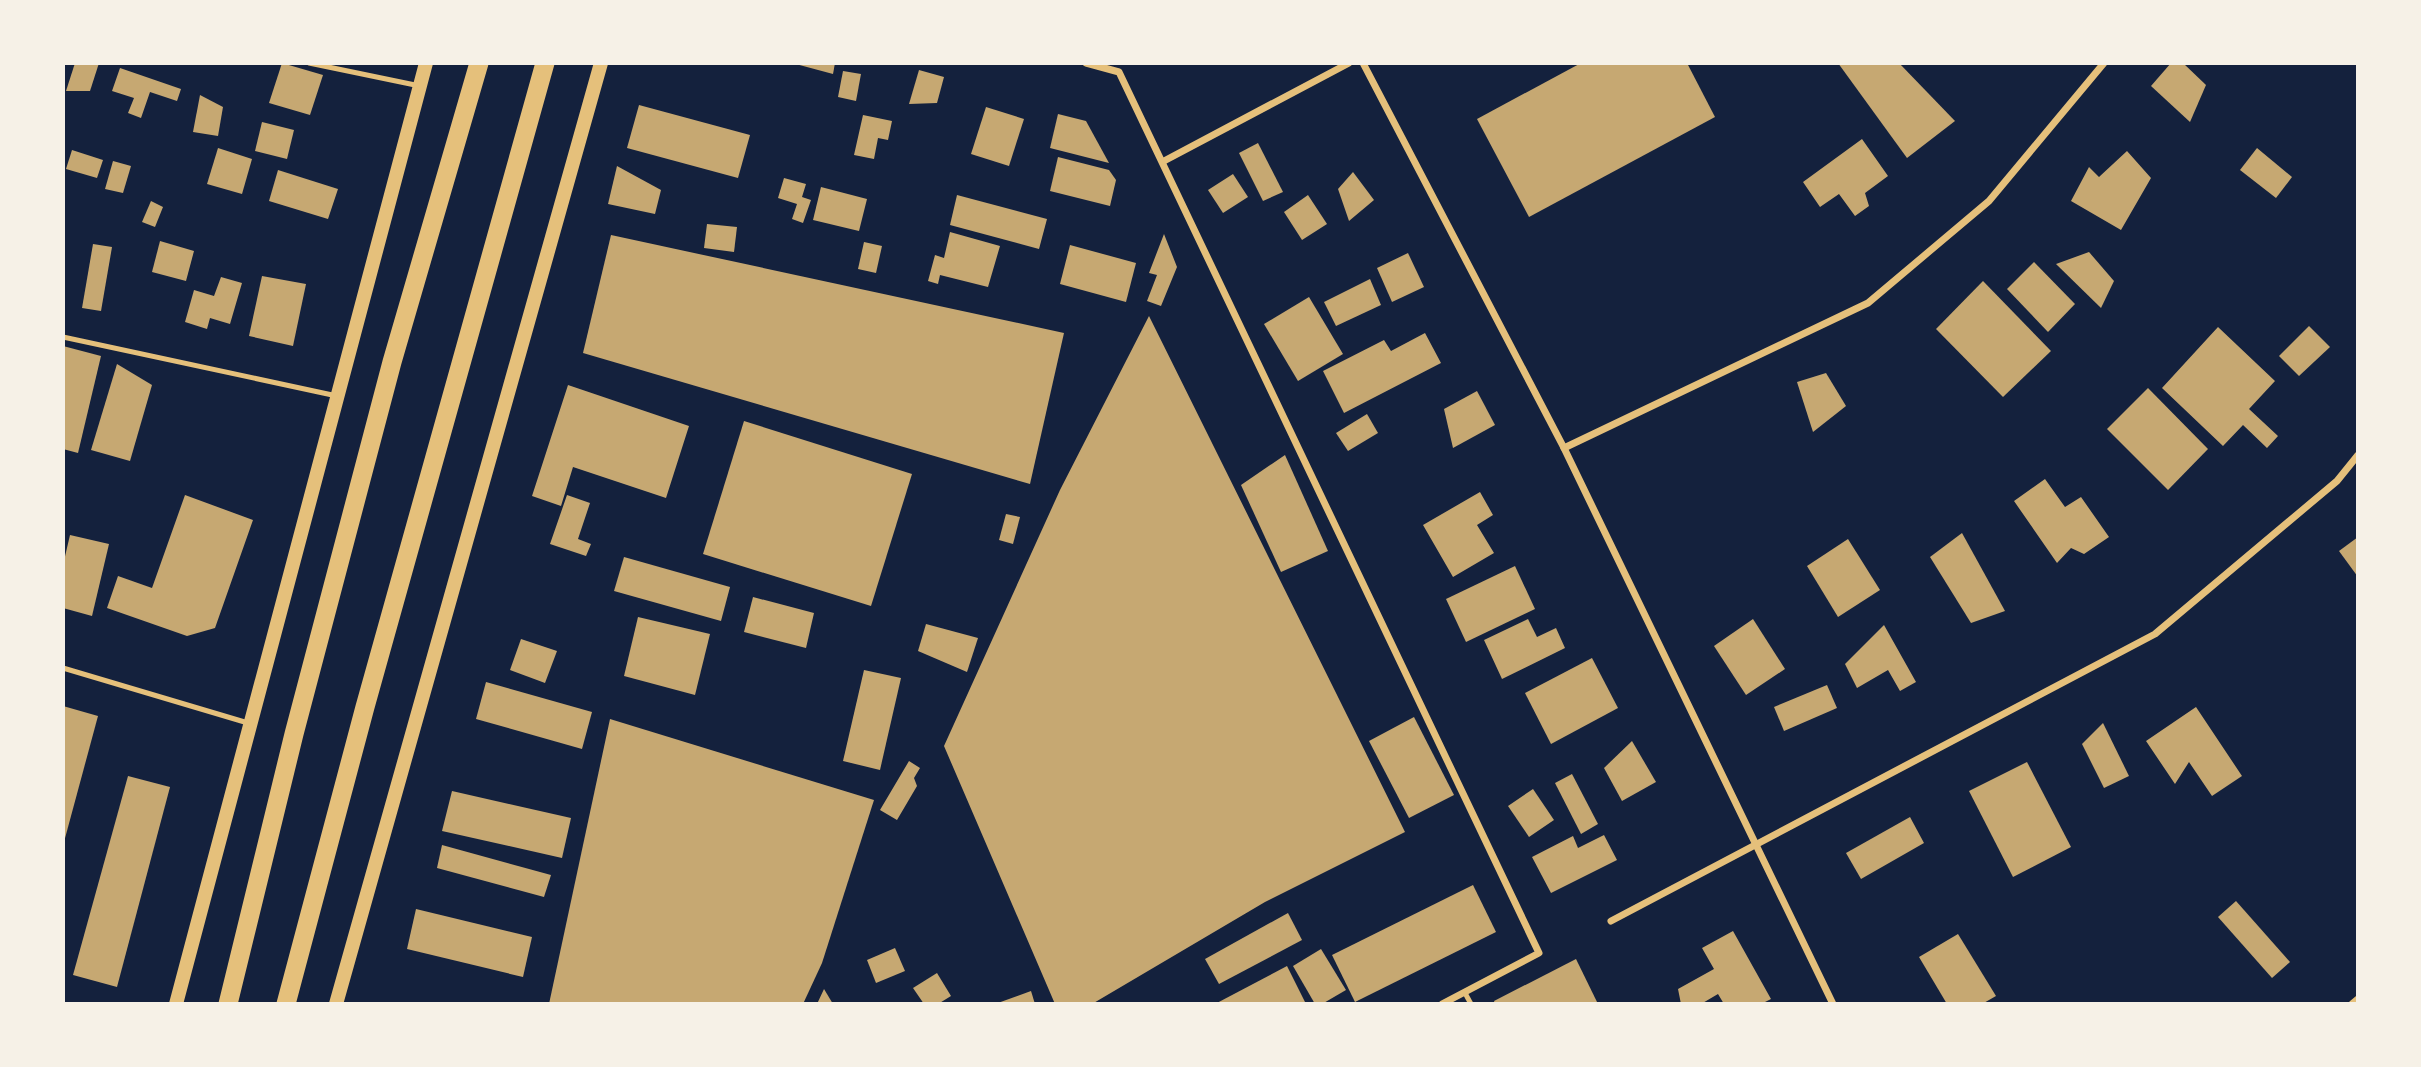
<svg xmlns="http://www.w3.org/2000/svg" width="2421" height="1067" viewBox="0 0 2421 1067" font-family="'Sofia Sans Condensed',sans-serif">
	<rect width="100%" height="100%" fill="#14213d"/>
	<g fill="#c6a872">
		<path d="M75 63H99L90 91H66Z"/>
		<path d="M282 63 323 75 310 115 269 103Z"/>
		<path d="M792 63H835L833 74Z"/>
		<path d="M1581 63H1687L1715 117 1529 217 1477 119Z"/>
		<path d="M1838 63H1899L1955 121 1907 158Z"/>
		<path d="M2171 63H2183L2206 85 2190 122 2151 86Z"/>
		<path d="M120 68 181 89 177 101 150 92 141 118 128 113 134 98 112 91Z"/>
		<path d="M919 70 944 77 937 103 909 104Z"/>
		<path d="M843 71 861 74 856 101 838 97Z"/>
		<path d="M200 95 223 107 218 136 193 132Z"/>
		<path d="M639 105 750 135 738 178 627 148Z"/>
		<path d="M986 107 1024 119 1009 166 971 154Z"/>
		<path d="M1058 114 1086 121 1109 163 1050 148Z"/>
		<path d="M863 115 892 121 888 140 878 138 874 159 854 155Z"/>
		<path d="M262 122 294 130 287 159 255 151Z"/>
		<path d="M1862 139 1888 176 1865 193 1869 206 1855 216 1839 194 1820 207 1803 182Z"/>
		<path d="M1258 143 1283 192 1263 201 1239 153Z"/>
		<path d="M218 148 252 159 242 194 207 184Z"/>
		<path d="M2257 148 2292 177 2276 198 2240 170Z"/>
		<path d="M72 150 103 160 97 178 66 169Z"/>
		<path d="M2127 151 2151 178 2121 230 2071 201 2089 167 2099 177Z"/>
		<path d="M1058 157 1109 170 1116 180 1110 206 1050 191Z"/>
		<path d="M113 161 131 166 123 193 105 189Z"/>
		<path d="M617 166 661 190 655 214 608 204Z"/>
		<path d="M278 170 338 189 328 219 269 201Z"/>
		<path d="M1353 172 1374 200 1349 221 1338 189Z"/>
		<path d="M1233 174 1248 197 1223 213 1208 190Z"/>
		<path d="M784 178 806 184 802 197 811 200 803 223 792 219 797 204 778 198Z"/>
		<path d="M821 187 867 199 859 231 813 220Z"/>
		<path d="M957 195 1047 219 1039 249 950 225Z"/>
		<path d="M1308 195 1327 224 1302 240 1284 212Z"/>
		<path d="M151 201 163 207 155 227 142 222Z"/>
		<path d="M707 224 737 227 734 252 704 248Z"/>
		<path d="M950 232 1000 246 988 287 940 275 938 284 928 281 935 255 944 258Z"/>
		<path d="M1164 234 1177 267 1161 306 1147 301 1157 275 1149 273Z"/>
		<path d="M611 235 1064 333 1030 484 583 353Z"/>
		<path d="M160 241 194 251 186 281 152 272Z"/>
		<path d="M864 242 882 246 876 273 858 269Z"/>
		<path d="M93 244 112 247 101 311 82 308Z"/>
		<path d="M1070 245 1136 263 1126 302 1060 284Z"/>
		<path d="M2089 252 2114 281 2101 308 2056 264Z"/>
		<path d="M1408 253 1424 287 1392 302 1377 268Z"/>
		<path d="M2034 262 2075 304 2048 332 2007 289Z"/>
		<path d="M262 276 306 284 293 346 249 336Z"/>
		<path d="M221 277 242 283 230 324 210 318 207 329 185 322 194 290 214 296Z"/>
		<path d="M1370 279 1381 305 1336 326 1324 302Z"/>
		<path d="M1983 281 2051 351 2003 397 1936 329Z"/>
		<path d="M1309 297 1343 354 1298 381 1264 324Z"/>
		<path d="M1149 316 1405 832 1265 902 1092 1004H1055L944 746 1060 490Z"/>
		<path d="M2309 326 2330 347 2299 376 2279 356Z"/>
		<path d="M2218 327 2275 381 2249 409 2278 436 2267 448 2243 425 2223 446 2162 388Z"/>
		<path d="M1425 333 1441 363 1344 413 1323 371 1384 340 1391 351Z"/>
		<path d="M63 346 101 356 78 453 63 449Z"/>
		<path d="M117 364 152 385 130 461 91 450Z"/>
		<path d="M1826 373 1846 406 1813 432 1797 382Z"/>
		<path d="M568 385 689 426 666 498 573 467 561 506 532 496Z"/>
		<path d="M2148 388 2208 449 2168 490 2107 429Z"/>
		<path d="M1477 391 1495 425 1453 448 1444 409Z"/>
		<path d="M1367 414 1378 433 1348 451 1336 433Z"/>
		<path d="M744 421 912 474 871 606 703 554Z"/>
		<path d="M1285 455 1328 551 1281 572 1241 485Z"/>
		<path d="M2045 479 2065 507 2081 497 2109 537 2084 554 2071 548 2057 563 2014 501Z"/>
		<path d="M1480 492 1493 515 1477 525 1494 553 1453 577 1423 525Z"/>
		<path d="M185 495 253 520 215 628 187 636 107 608 118 576 152 588Z"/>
		<path d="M567 495 590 503 578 539 591 544 586 556 550 544Z"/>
		<path d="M1006 514 1020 517 1013 544 999 540Z"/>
		<path d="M1962 533 2005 611 1971 623 1930 557Z"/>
		<path d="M70 535 109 544 92 616 63 608V565Z"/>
		<path d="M2358 537V577L2339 551Z"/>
		<path d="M1848 539 1880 590 1838 617 1807 566Z"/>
		<path d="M624 557 730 587 721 621 614 591Z"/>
		<path d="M1515 566 1535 609 1466 642 1446 599Z"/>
		<path d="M753 597 814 613 806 648 744 632Z"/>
		<path d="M638 617 710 634 695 695 624 676Z"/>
		<path d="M1528 619 1537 637 1556 628 1565 648 1502 679 1484 640Z"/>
		<path d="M1753 619 1785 669 1746 695 1714 646Z"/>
		<path d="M926 624 978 638 967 672 918 651Z"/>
		<path d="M1884 625 1916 682 1900 691 1888 670 1857 688 1845 664Z"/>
		<path d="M521 639 557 651 545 683 510 670Z"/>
		<path d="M1592 658 1618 708 1551 744 1525 693Z"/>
		<path d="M864 670 901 678 880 770 843 761Z"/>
		<path d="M486 682 592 712 582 749 476 719Z"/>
		<path d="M1827 685 1837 708 1784 731 1774 707Z"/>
		<path d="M63 706 98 716 64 842H63Z"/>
		<path d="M2196 707 2242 776 2212 796 2189 762 2175 784 2146 741Z"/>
		<path d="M1414 717 1454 795 1409 818 1369 741Z"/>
		<path d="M610 719 874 800 822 963 803 1004H549Z"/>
		<path d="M2103 723 2129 776 2104 788 2082 744Z"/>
		<path d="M1632 741 1656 782 1622 801 1604 768Z"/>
		<path d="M909 761 920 768 914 778 917 786 897 820 880 810Z"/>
		<path d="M2027 762 2071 847 2013 877 1969 791Z"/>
		<path d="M1572 774 1598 824 1581 834 1555 783Z"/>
		<path d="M128 776 170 787 117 987 73 975Z"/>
		<path d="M1533 789 1554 820 1529 837 1508 806Z"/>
		<path d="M452 791 571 818 562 858 442 831Z"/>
		<path d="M1910 817 1924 843 1861 879 1846 853Z"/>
		<path d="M1604 835 1617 860 1551 893 1532 857 1573 836 1578 848Z"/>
		<path d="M442 845 551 875 544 897 437 868Z"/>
		<path d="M1473 885 1496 932 1355 1002 1332 955Z"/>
		<path d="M2236 901 2290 962 2272 978 2218 917Z"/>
		<path d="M416 909 532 937 523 977 407 949Z"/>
		<path d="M1288 913 1302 940 1219 984 1205 959Z"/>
		<path d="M1733 931 1771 999 1761 1004H1724L1718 994 1701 1004H1681L1678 989 1714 969 1702 948Z"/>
		<path d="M1958 934 1996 996 1982 1004H1947L1919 957Z"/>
		<path d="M895 948 905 971 876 983 867 960Z"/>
		<path d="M1321 949 1346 990 1322 1004H1315L1293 966Z"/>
		<path d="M1576 959 1598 1004H1495L1494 1001Z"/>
		<path d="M1287 966 1306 1004H1215Z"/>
		<path d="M937 973 951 996 938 1004H924L913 988Z"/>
		<path d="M824 989 833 1004H817Z"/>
		<path d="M1031 991 1035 1004H995Z"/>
	</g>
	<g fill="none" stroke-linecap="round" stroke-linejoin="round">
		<g stroke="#e5c07b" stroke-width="5">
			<path d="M309 63 420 86"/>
			<path d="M63 337 337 396"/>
			<path d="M63 668 248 723"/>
			<path d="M1465 993 1471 1004"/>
		</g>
		<g stroke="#e5c07b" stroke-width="7">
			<path d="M1086 63 1119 72 1539 953 1442 1004"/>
			<path d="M1363 63 1564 448 1833 1004"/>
			<path d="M1164 161 1349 63"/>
			<path d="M1564 448 1868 303 1989 201 2104 63"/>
			<path d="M1611 921 2155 634 2337 481 2358 455"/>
			<path d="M2352 1004 2358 999"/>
		</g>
		<g stroke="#e5c07b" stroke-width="14">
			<path d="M176 1004 426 63"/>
			<path d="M336 1004 601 63"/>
		</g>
		<g stroke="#e5c07b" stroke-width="19">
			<path d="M228 1004 294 734 392 362 479 63"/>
			<path d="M286 1004 365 707 545 63"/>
		</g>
	</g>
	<rect width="2421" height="1067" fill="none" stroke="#f6f1e7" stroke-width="130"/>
</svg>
